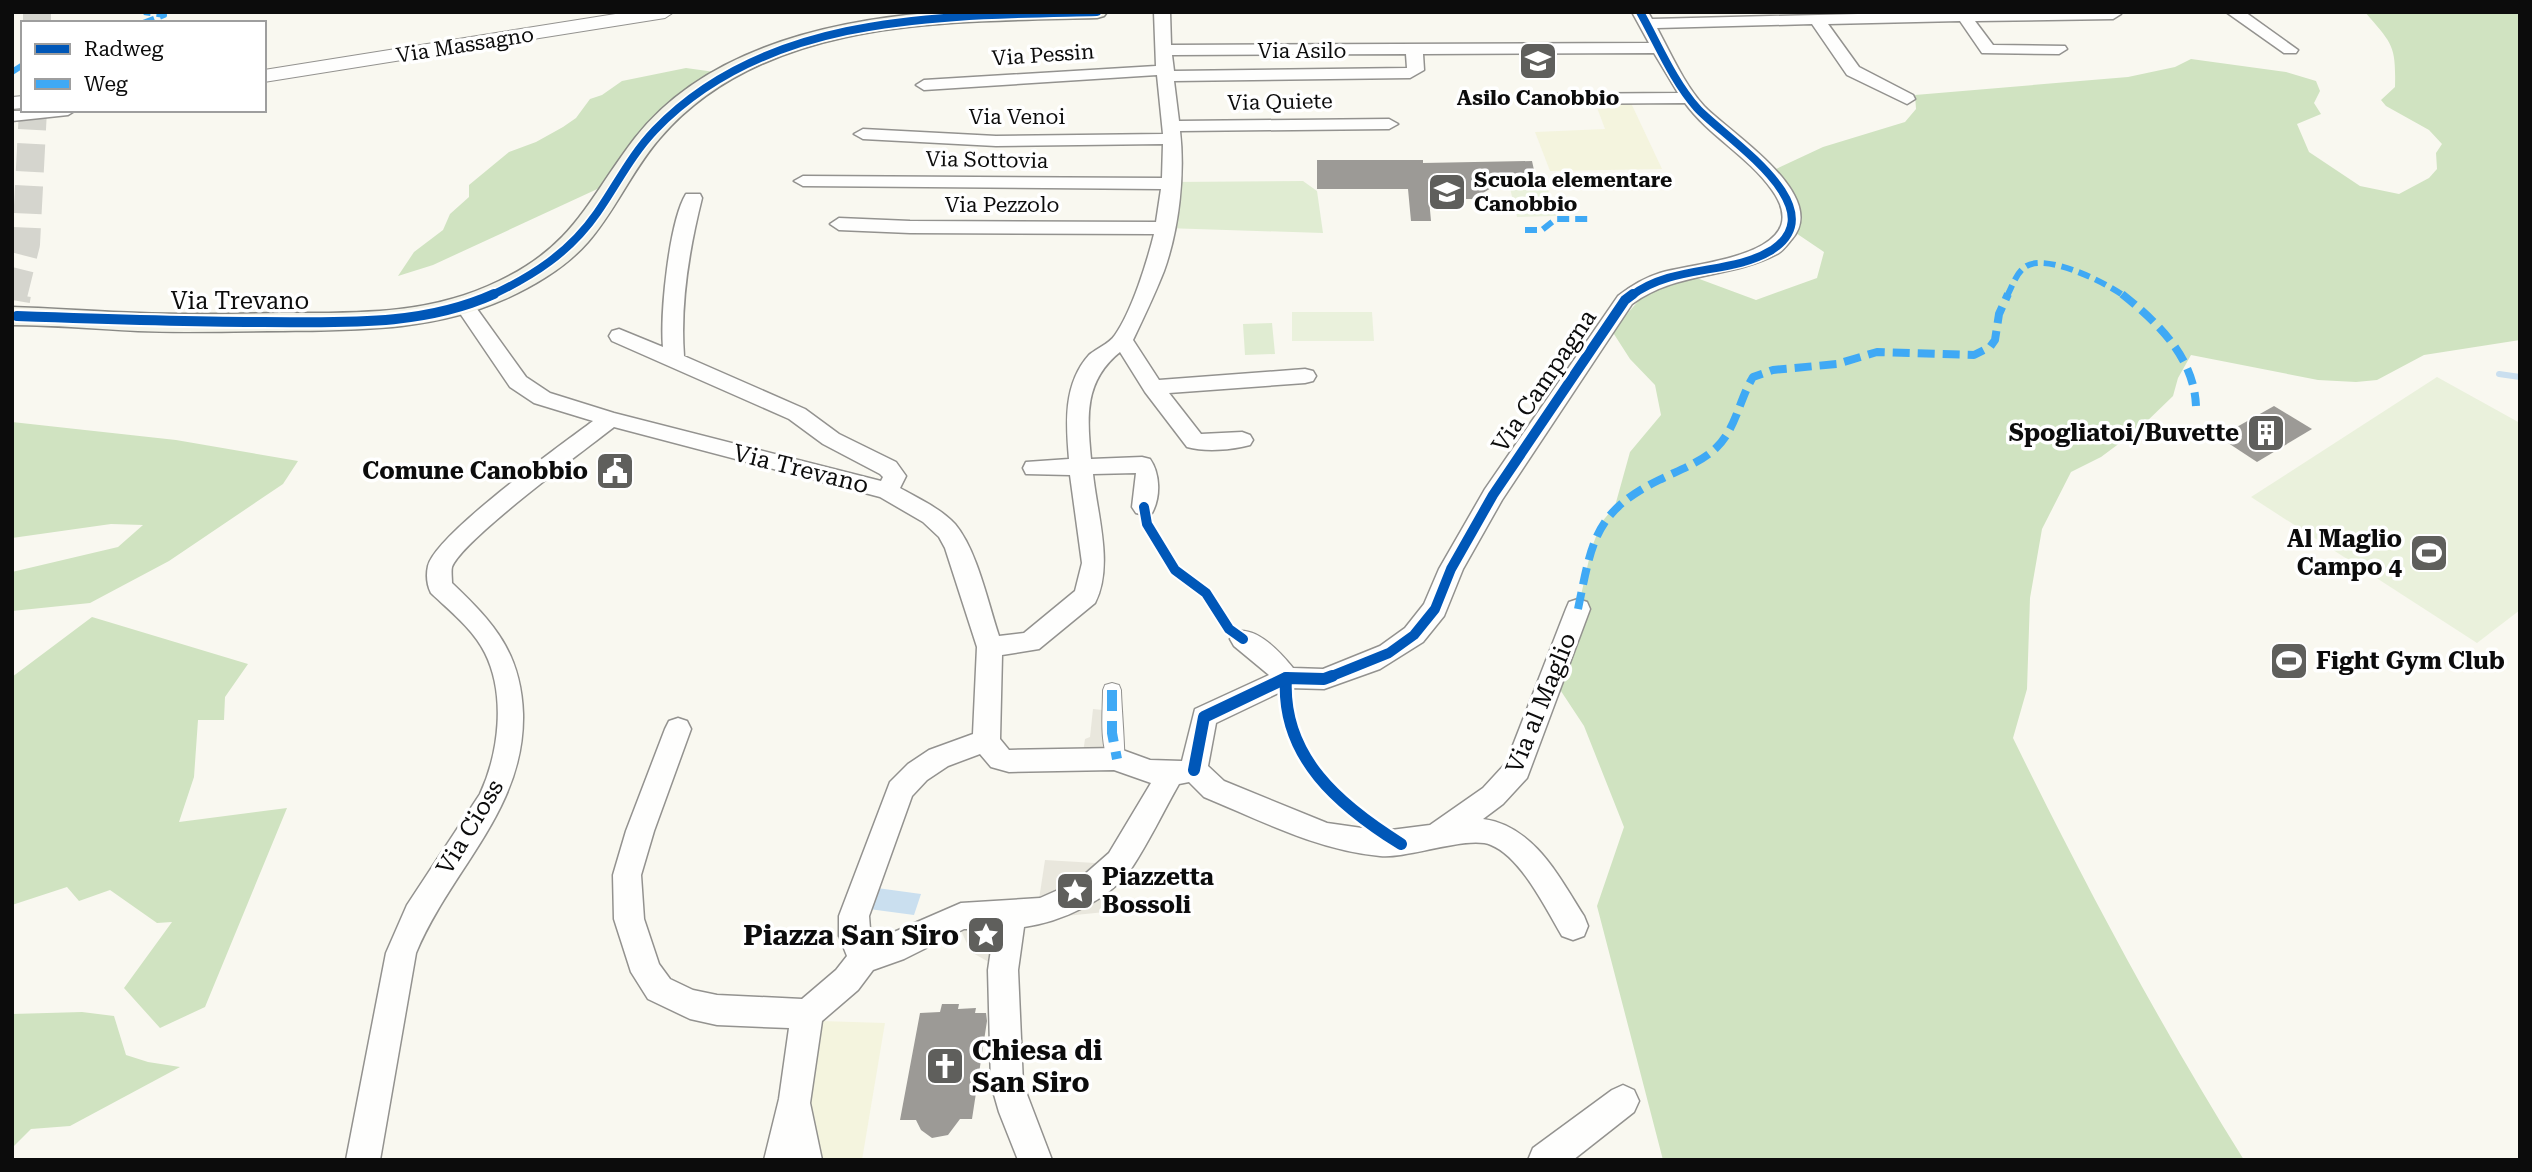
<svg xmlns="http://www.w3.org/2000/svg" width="2532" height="1172" viewBox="0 0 2532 1172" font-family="'Roboto Serif',serif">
	<rect width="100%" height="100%" fill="#f9f8f0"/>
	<g fill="#f4f4de">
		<path d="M1631 103 1662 169 1550 171 1535 132 1605 129 1596 105Z"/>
		<path d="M821 1021 885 1023 862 1160H815L807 1064Z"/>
	</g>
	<g fill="#e0ecd2">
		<path d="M1303 181 1317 191 1323 233 1165 228 1171 182Z"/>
		<path d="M1272 323 1275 354 1245 355 1243 324Z"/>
	</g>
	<g fill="#d0e3c1">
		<path d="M2365 12H2520V340L2424 355 2377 380 2356 382 2318 380 2191 355 2178 378 2173 396 2140 428 2101 457 2071 472 2042 529 2030 598 2027 689 2013 738C2083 881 2159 1024 2244 1160H1663L1597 906 1624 827 1584 726 1553 679 1578 609 1591 550 1601 523 1615 506 1630 452 1661 415 1655 385 1630 359 1612 331 1648 290 1694 277 1756 300 1817 278 1824 252 1790 229 1776 181V169L1823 147 1905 122 1916 109 1915 95 2128 77 2175 67 2191 59 2286 72 2316 81 2320 91 2314 103 2321 114 2297 124 2309 152 2360 186 2399 194 2429 178 2437 169 2436 153 2442 144 2429 130 2386 106 2381 100 2395 87C2396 44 2392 44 2365 12Z"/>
		<path d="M686 68 729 74 703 89 619 179 433 265 398 276 414 252 443 230 450 214 469 197V185L509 152 536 142 563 127 576 118 590 99 602 95 622 81Z"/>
		<path d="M12 422 176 440 298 461 283 484 169 561 90 603 12 611V572L118 547 143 525 111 524 12 538Z"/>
		<path d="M92 617 248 664 225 697 224 720H198L194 777 179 822 287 808 205 1007 160 1028 124 988 172 922 157 923 110 890 79 901 67 887 12 905V677Z"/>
		<path d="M82 1012 114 1016 126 1055 148 1062 180 1067 70 1126 31 1129 12 1148V1014Z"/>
	</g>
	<g fill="#eaf1dc">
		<path d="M1545 180 1556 216 1517 217 1508 180Z"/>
		<path d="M1292 312H1372L1374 341H1292Z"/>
		<path d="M2437 377 2520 423V610L2477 643 2251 497Z"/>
	</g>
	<g fill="#e9e7dd">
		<path d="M1093 709 1112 711 1121 745 1128 755 1083 753 1085 739 1090 737Z"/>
		<path d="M1045 860 1112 864 1105 912 1036 919Z"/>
		<path d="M1011 915 1003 970 971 952 955 918Z"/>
	</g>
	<path fill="#cadfef" d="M877 888 921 894 914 915 869 909Z"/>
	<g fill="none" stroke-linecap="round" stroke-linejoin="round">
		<path stroke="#cadfef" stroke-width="6" d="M2499 374 2520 377"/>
	</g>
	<g fill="#9c9a96">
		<path d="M1317 160H1423V163L1532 161 1536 179H1506L1473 199H1429L1431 221H1411L1408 189H1317Z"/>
		<path d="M2274 406 2312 429 2257 462 2219 437Z"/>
		<path d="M942 1004H959L958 1009 976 1008 975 1013H986L987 1021 972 1119H960L948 1135 932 1138 921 1130 916 1120H900L920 1013 940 1012Z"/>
	</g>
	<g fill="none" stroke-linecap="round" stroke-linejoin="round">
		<g stroke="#d5d5ce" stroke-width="28" stroke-dasharray="28 14" stroke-linecap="butt">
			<path d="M37 12V23"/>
			<path d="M13 296 26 244 33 110"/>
		</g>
		<path stroke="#d5d5ce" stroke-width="36" stroke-dasharray="36 18" stroke-linecap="butt" d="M12 300 13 294"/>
		<defs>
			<path id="pedestrian" d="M1112 683 1119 685 1121 690C1121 702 1126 760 1124 765L1117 767 1110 765C1099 742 1103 714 1103 690L1105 685Z"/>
			<g id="minor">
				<path d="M1154 12H1170L1171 45 1649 43 1632 12H1648L1652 19 1938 12 2121 14 2113 19 1975 21 1993 45 2065 46 2067 49 2059 54 1982 53 1960 21 1828 24 1859 67 1913 95 1915 99 1907 104 1847 75 1812 24 1657 28C1671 54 1684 84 1704 106 1730 133 1830 195 1792 239 1787 245 1783 251 1777 254 1730 279 1677 271 1632 304L1502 500 1463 569 1444 616 1423 642 1380 669 1324 689 1289 688 1216 723 1208 766 1224 781 1327 823 1383 831 1430 825 1483 788 1506 763 1566 609 1569 602 1578 599 1587 602 1590 609 1527 778 1503 804 1483 819C1534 826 1559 877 1584 916L1588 926 1584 936 1573 940 1562 936C1546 909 1521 857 1491 845 1468 835 1408 859 1380 856 1317 850 1262 821 1204 797L1189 782 1179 784C1163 812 1149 842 1131 869 1109 900 1061 922 1024 927L1018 970 1023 1084 1052 1160H1018L999 1112 991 1084 988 970 994 929H964L904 959 873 970 858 990 822 1021 810 1103 822 1160H764L779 1099 789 1028 717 1025 690 1019 648 999 631 972 614 919 613 875 626 831 665 729 669 721 678 718 687 721 691 729 654 831 641 875 644 919 659 964 670 979 693 990 717 995 802 999 836 970 847 956 839 936V916L890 782 908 764 929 750 973 734 977 647 945 548 939 537 923 522 880 497 614 427C585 450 462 540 452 567 451 571 452 578 452 583 494 623 521 653 523 714 525 810 451 869 416 953L380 1160H346L386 953 407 905 480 794C499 753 506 695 485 653 473 629 450 611 431 593 427 585 426 575 428 566 436 534 561 445 593 421L534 403 510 387 455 306 458 302H472L526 377 550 393 614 413 881 481 883 477 880 474 823 444 789 419 612 341 609 336 612 331 619 329 663 347C660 314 669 222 686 194H700L702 198C689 250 680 303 684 356L805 409 839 434 896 462 906 476 900 488C919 499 940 508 955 524 977 550 988 603 999 636L1024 633 1075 591 1082 563 1070 475 1026 474 1023 468 1026 462 1069 459C1066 424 1063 384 1089 355 1097 348 1109 344 1115 335 1132 311 1147 262 1154 234L910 233 839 230 830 224 839 218 910 221 1156 222 1161 189 803 186 794 181 803 176 1162 178 1163 144 996 146 863 139 854 134 863 129 996 136 1163 134 1157 75 924 90 916 85 924 80 1156 66ZM1654 53 1678 93 1543 94 1535 99 1543 104 1685 103C1709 136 1748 156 1772 190 1819 256 1696 262 1660 273 1644 278 1631 286 1618 296L1485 489 1439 569 1424 604 1405 628 1380 646 1323 669 1293 668C1280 652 1256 625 1234 632L1230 639 1234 646 1269 675 1195 709 1182 761 1150 760 1117 748 1009 750 1000 739 1002 655 1039 649 1095 603C1114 566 1097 514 1093 474L1136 473 1132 507 1136 513 1144 515 1152 513C1161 497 1160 473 1150 459L1142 457 1091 459C1087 416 1084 381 1120 352L1145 392 1187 447C1205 452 1232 450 1250 445L1253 440 1250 435 1242 432 1201 434 1169 393 1305 383 1313 381 1316 376 1313 371 1305 369 1159 380 1133 340C1144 317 1155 294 1164 271 1179 229 1185 175 1180 131L1389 129 1398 124 1389 119 1179 121 1174 81 1410 78 1424 70 1423 54ZM1406 54 1407 68 1174 71 1172 55ZM980 754 991 767 1009 772 1114 770 1151 783 1109 853 1076 882 1040 898 961 903 871 942 869 916 912 796 927 780 948 766Z"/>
				<path d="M2226 12H2245L2298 50 2296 53H2284Z"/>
				<path d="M76 110 68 115 12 121V111Z"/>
				<path d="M1623 1085 1634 1090 1639 1101 1634 1112 1573 1160H1528L1533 1148 1612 1090Z"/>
			</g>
			<g id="tertiary">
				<path d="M628 12H674L665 18 264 82V70Z"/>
				<path d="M23 96V108L12 109V97Z"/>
			</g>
			<path id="secondary" d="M939 12H1107L1104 16 1097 18C950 22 765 16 660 138 632 170 616 210 588 242 566 267 536 285 505 299 434 331 358 330 282 331 234 331 186 333 138 331 96 329 54 325 12 325V307C55 308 97 312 139 313 187 315 234 314 282 313 357 313 430 315 499 281 575 245 588 199 635 138 705 48 832 20 939 12Z"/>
		</defs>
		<use href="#pedestrian" stroke="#93928f" stroke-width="2"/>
		<use href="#minor" stroke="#93928f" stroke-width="3"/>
		<use href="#tertiary" stroke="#93928f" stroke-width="2"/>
		<use href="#secondary" stroke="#898985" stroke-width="3"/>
		<use href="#pedestrian" fill="#fefefd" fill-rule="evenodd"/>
		<use href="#minor" fill="#fefefd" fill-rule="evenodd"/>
		<use href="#tertiary" fill="#fefefd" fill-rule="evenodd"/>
		<use href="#secondary" fill="#f3f3e9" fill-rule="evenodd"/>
		<g stroke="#3fa9f5" stroke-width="6" stroke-dasharray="12 6" stroke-linecap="butt">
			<path d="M143 23 164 15 144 12"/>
			<path d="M12 72 23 65"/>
			<path d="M1525 230H1542L1556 219H1592"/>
			<path d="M2007 296C2012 287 2016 273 2025 267 2045 252 2107 283 2124 296"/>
		</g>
		<g stroke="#3fa9f5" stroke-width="8" stroke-dasharray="17 8" stroke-linecap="butt">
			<path d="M2122 294C2158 323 2194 357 2196 406"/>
			<path d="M1578 609C1592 542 1594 512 1659 480 1679 470 1700 463 1716 448 1736 429 1739 400 1753 377L1773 370 1837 364 1877 352 1974 355 1990 347 1995 340 1999 314 2008 294"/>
		</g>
		<path stroke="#3fa9f5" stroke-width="10" stroke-dasharray="21 10" stroke-linecap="butt" d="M1112 690V733L1117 759"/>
		<defs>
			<g id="cycleway-far2">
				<path d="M490 296C533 276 570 252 597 213 616 186 631 155 655 130 768 12 945 16 1097 12"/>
				<path d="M1631 296C1673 264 1732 275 1772 250 1837 207 1723 137 1697 108 1673 81 1658 44 1640 12"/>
			</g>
			<g id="cycleway-far1">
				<path d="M17 316C99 319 181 322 263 322 340 322 421 327 494 294"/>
				<path d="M1144 507 1147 524 1175 570 1206 593 1229 629 1243 639"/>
				<path d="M1327 678 1389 653 1414 635 1435 609 1451 569 1493 495 1625 300 1633 294"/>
			</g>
			<g id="cycleway">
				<path d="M1286 678C1281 757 1340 806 1401 844"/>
				<path d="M1194 770 1204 717 1286 678 1324 679 1332 676"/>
			</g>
		</defs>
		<use href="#cycleway-far2" stroke="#fff" stroke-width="11"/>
		<use href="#cycleway-far1" stroke="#fff" stroke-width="14"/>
		<use href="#cycleway" stroke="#fff" stroke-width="17"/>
		<use href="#cycleway-far2" stroke="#0057b8" stroke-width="8"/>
		<use href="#cycleway-far1" stroke="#0057b8" stroke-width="10"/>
		<use href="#cycleway" stroke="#0057b8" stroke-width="12"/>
	</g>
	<defs>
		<symbol id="school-square" viewBox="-11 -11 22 22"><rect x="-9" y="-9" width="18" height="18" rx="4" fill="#5f5f5c" stroke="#fff"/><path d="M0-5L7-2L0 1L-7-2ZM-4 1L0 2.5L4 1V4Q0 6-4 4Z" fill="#fff"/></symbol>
		<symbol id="building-square" viewBox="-11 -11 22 22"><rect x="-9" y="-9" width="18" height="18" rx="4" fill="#5f5f5c" stroke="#fff"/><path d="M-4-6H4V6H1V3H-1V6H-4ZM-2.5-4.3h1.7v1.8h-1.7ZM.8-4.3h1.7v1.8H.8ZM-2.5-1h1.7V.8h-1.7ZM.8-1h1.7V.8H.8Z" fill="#fff"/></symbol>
		<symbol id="civic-square" viewBox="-11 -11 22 22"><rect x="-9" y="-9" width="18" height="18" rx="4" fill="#5f5f5c" stroke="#fff"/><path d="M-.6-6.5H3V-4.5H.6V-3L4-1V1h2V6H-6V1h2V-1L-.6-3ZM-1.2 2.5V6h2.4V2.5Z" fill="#fff"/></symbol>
		<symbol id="stadium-square" viewBox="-11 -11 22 22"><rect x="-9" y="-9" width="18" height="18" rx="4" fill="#5f5f5c" stroke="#fff"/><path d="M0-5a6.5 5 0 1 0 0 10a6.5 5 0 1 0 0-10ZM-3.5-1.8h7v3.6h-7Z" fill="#fff"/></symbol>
		<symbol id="sight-square" viewBox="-11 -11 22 22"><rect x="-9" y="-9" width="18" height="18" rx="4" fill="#5f5f5c" stroke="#fff"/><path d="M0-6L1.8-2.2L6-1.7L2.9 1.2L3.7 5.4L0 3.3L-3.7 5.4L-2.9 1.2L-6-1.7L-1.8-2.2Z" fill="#fff"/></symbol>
		<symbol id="church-square" viewBox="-11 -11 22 22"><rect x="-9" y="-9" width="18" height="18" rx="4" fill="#5f5f5c" stroke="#fff"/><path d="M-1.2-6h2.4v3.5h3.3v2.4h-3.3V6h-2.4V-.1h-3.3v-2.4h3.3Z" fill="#fff"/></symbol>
	</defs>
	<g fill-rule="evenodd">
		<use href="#school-square" x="1516" y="39" width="44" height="44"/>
		<use href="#school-square" x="1425" y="170" width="44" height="44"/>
		<use href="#building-square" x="2244" y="411" width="44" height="44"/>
		<use href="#civic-square" x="593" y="449" width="44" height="44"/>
		<use href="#stadium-square" x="2407" y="531" width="44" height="44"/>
		<use href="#stadium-square" x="2267" y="639" width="44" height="44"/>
		<use href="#sight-square" x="1053" y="869" width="44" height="44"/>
		<use href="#sight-square" x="964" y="913" width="44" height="44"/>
		<use href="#church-square" x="923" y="1044" width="44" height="44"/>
	</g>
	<g text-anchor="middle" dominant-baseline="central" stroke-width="7" stroke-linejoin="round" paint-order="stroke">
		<g font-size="21" fill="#0c0c0c" stroke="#fff">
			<text transform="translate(465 45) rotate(-9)">Via Massagno</text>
			<text x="1302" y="51">Via Asilo</text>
			<text transform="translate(1043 55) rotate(-4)">Via Pessin</text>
			<text transform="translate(1280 102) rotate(-1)">Via Quiete</text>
			<text x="1017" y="117">Via Venoi</text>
			<text transform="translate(987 160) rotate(1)">Via Sottovia</text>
			<text x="1002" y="205">Via Pezzolo</text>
		</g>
		<g font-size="21" font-weight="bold" fill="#0c0c0c" stroke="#fff">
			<text x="1538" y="98">Asilo Canobbio</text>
			<text x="1474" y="180" text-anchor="start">Scuola elementare<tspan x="1474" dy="24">Canobbio</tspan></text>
		</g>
		<g font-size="24" fill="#0c0c0c" stroke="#fff">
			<text x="240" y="301">Via Trevano</text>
			<text transform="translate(1544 381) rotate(-56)">Via Campagna</text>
			<text transform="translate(801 469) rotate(14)">Via Trevano</text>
			<text transform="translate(1541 703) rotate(-68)">Via al Maglio</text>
			<text transform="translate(470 827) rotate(-59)">Via Cioss</text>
		</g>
		<g font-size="24" font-weight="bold" fill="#0c0c0c" stroke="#fff" text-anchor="end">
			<text x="2239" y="433">Spogliatoi/Buvette</text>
			<text x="588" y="471">Comune Canobbio</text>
			<text x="2402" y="539">Al Maglio<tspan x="2402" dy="28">Campo 4</tspan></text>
			<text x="2316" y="661" text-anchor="start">Fight Gym Club</text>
			<text x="1102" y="877" text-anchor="start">Piazzetta<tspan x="1102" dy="28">Bossoli</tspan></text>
		</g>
		<g font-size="28" font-weight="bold" fill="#0c0c0c" stroke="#fff" text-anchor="end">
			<text x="959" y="935">Piazza San Siro</text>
			<text x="972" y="1050" text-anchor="start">Chiesa di<tspan x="972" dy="32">San Siro</tspan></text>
		</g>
	</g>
	<rect width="2532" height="1172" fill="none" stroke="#0c0c0c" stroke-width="28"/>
	<rect x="21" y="21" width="245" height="91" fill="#ffffff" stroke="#9e9e9e" stroke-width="2"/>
	<rect x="35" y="44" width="35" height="10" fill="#0057b8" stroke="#9e9e9e" stroke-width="2"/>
	<text x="84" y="56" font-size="21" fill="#0c0c0c">Radweg</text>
	<rect x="35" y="79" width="35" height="10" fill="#3fa9f5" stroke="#9e9e9e" stroke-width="2"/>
	<text x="84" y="91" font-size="21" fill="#0c0c0c">Weg</text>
</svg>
